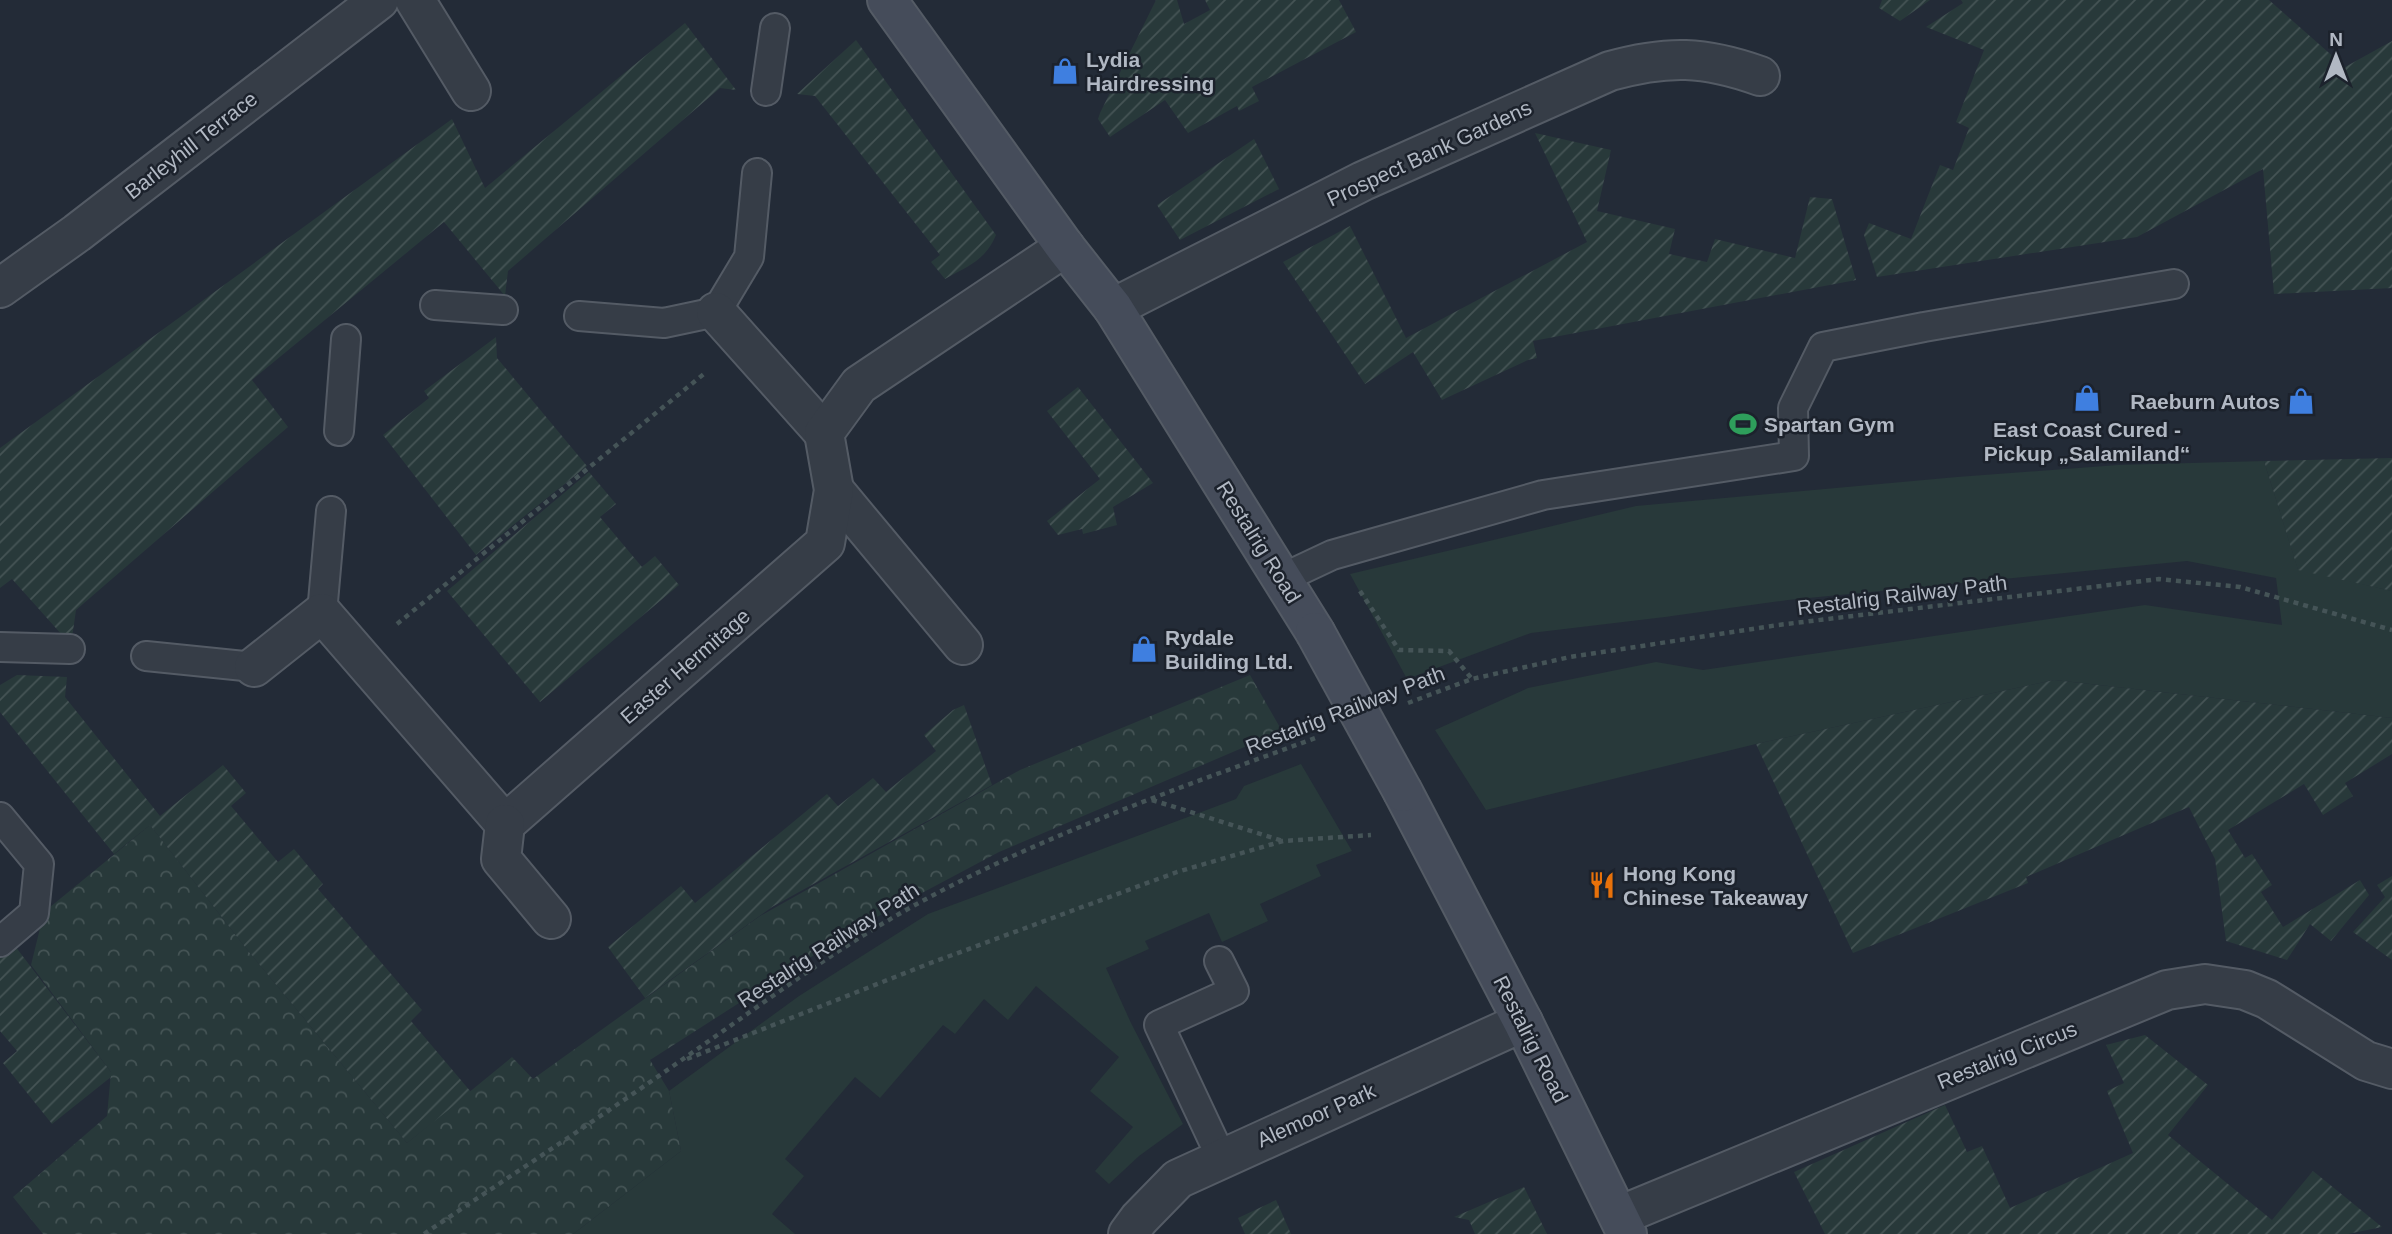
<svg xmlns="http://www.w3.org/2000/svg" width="2392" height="1234" viewBox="0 0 2392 1234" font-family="Arial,sans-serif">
	<defs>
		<pattern id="forest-crowns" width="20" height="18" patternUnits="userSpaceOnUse" patternTransform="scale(1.75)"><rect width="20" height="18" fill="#28393a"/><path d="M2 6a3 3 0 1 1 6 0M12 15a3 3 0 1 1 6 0" fill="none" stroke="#455455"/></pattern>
		<pattern id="garden-furrows" width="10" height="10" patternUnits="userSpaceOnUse" patternTransform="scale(1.75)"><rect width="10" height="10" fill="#28393a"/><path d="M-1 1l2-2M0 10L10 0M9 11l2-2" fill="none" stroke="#455455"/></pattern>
	</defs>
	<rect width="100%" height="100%" fill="#232b37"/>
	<g fill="#28393a">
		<path d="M2264 461 2298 569 2392 591V718L2054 680 1756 744 1486 810 1435 730 1528 688 1656 662 1703 670 2145 605 2282 625 2276 578 2187 561 1788 600 1665 617 1531 633 1407 679 1350 574 1636 506 1957 477 2118 465Z"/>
		<path d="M1301 764 1352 851 1316 865 1321 876 1260 904 1268 921 1222 942 1209 913 1145 941 1149 949 1106 968 1131 1023 1183 1124 1139 1156 1109 1184 1095 1171 1133 1127 1090 1091 1119 1057 1036 986 1008 1020 984 999 955 1034 943 1025 880 1098 855 1077 785 1159 804 1176 772 1214 795 1234H573L681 1151 669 1091 799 996 928 914 1236 799 1244 786Z"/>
	</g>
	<path fill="url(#forest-crowns)" d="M1250 675 1282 731 999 852 858 927 650 1060 669 1091 681 1151 573 1234H43L13 1197 107 1116 111 1072 31 965 44 912 150 825 245 947 407 1143 512 1057 533 1079 760 916 1020 770Z"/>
	<g fill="url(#garden-furrows)">
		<path d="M1156 0H1177L1184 24 1210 10 1205 0H1339L1356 32 1252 87 1259 101 1239 111 1237 106 1188 133 1165 100 1110 137 1098 119 1100 113Z"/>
		<path d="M1882 0H1930L1900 21 1879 8Z"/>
		<path d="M1961 0H2269L2345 67 2392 41V288L2274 294 2263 169 2137 237 1877 277 1864 235 1869 223 1911 239 1940 165 1953 170 1969 128 1956 122 1984 50 1926 27 1963 3Z"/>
		<path d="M685 23 736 90 720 88 508 271 505 296 444 222 252 380 288 427 76 610 71 645 12 579 0 588V448L452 119 485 188Z"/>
		<path d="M856 40 996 235C985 261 968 266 945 279L931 262 940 255 815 96 797 94Z"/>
		<path d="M1535 133 1611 150 1597 211 1675 229 1669 254 1707 262 1715 239 1795 258 1810 197 1832 199 1856 280 1533 341 1537 358 1528 360 1442 400 1413 352 1365 384 1283 262 1350 226 1406 338 1587 242Z"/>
		<path d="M1254 139 1279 189 1180 240 1157 205Z"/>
		<path d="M496 337 497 358 587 466 476 555 383 435 429 398 424 391Z"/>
		<path d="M1078 387 1153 483 1113 507 1117 525 1083 534 1082 529 1058 535 1047 521 1100 479 1047 411Z"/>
		<path d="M2392 458V591L2298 570 2264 461Z"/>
		<path d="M589 472 616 504 600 517 642 567 655 556 679 585 540 702 447 591Z"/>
		<path d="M17 675 67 677 65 697 160 816 223 765 246 793 231 806 278 862 294 849 323 884 318 889 422 1010 411 1021 471 1092 407 1143 245 947 150 825 114 854 0 712V685Z"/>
		<path d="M2054 680 2392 718V754L2345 783 2353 796 2323 815 2304 784 2228 830 2245 858 2252 854 2272 885 2261 892 2283 927 2360 880 2369 895 2331 941 2310 924 2287 960 2226 941 2215 859 2189 807 2026 877 2028 883 1853 953 1756 744Z"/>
		<path d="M964 705 992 785 772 907 645 998 608 947 681 886 695 903 827 794 838 806 873 778 886 792 936 751 924 735 953 710Z"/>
		<path d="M2392 876V960L2353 932 2385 897 2377 885Z"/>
		<path d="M15 946 111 1072V1077L52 1124 3 1063 17 1051 0 1031V958Z"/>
		<path d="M2145 1035 2208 1085 2168 1135 2272 1220 2313 1171 2382 1227 2348 1234H1825L1794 1172 1945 1105 1967 1152 1982 1146 2010 1208 2133 1153 2107 1091 2124 1083 2106 1045Z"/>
		<path d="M1524 1187 1547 1234H1475L1469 1220 1454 1217Z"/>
		<path d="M1276 1200 1291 1234H1245L1238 1218Z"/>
	</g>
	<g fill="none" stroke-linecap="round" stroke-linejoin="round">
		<defs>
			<g id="lane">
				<path d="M766 91 775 28"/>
				<path d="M435 305 503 310"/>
				<path d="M579 316 664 323 716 312 749 257 757 173"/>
				<path d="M339 431 346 339"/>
				<path d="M1281 579 1332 555 1543 495 1794 456 1793 408 1823 347 1924 327 2174 284"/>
				<path d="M322 613 331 511"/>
				<path d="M0 647 70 649"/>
				<path d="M146 656 254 667"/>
				<path d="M0 817 39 864 34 913 0 942"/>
				<path d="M1219 961 1234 991 1159 1025 1221 1157"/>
			</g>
			<g id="street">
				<path d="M415 0 471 91"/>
				<path d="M0 288 77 233 379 0"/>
				<path d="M1113 308 1363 181 1610 71C1668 55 1704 56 1760 76"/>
				<path d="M716 312 824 433"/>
				<path d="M834 490 963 645"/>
				<path d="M254 667 322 613 505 824 825 543 834 490 824 433 859 385 1065 247"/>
				<path d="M505 824 501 859 551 919"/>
				<path d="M1619 1216 2167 990 2205 984 2245 990 2267 999 2366 1061 2392 1069"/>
				<path d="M1128 1234 1139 1219 1178 1179 1523 1022"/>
			</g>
			<g id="secondary">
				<path d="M887 0 1065 247 1113 308 1315 632"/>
				<path d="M1403 792 1523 1022 1627 1234"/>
			</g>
		</defs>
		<use href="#lane" stroke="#545b65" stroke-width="32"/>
		<use href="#street" stroke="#545b65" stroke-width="42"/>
		<use href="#secondary" stroke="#545b65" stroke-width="42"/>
		<g stroke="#455457" stroke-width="4.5" stroke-dasharray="5 5" stroke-linecap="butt">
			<path d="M1360 591 1399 650 1449 651 1472 679"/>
			<path d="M397 624 705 373"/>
			<path d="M1408 703 1472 679 1570 657 1778 625 2159 579 2240 587 2392 630"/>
			<path d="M1152 800 1283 841"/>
			<path d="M687 1059 928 964 1177 872 1283 841 1371 835"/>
			<path d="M424 1234C510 1176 598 1119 683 1059 754 1010 824 957 899 914 1030 839 1177 789 1318 737"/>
		</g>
		<use href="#lane" stroke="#363d47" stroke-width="28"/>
		<use href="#street" stroke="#363d47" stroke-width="38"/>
		<use href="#secondary" stroke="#454c5a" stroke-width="38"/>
		<defs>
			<path id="secondary-bridge" d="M1315 632 1403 792"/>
		</defs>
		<use href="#secondary-bridge" stroke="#545b65" stroke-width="42" stroke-linecap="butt"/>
		<use href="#secondary-bridge" stroke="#454c5a" stroke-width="38"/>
	</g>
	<defs>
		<symbol id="shop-bare" viewBox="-9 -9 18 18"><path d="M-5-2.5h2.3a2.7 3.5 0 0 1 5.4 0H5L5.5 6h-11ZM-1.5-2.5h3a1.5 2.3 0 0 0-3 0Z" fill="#3f7fe0" stroke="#1c222c" stroke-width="2.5" paint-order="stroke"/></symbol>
		<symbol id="stadium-bare" viewBox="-9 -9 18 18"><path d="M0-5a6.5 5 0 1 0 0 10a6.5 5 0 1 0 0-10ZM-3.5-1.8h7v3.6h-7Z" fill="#2e9e5b" stroke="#1c222c" stroke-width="2.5" paint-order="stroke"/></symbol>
		<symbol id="restaurant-bare" viewBox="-9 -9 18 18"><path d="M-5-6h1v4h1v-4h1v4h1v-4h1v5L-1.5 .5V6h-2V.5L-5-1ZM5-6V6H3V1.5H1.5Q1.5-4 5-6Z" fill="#e8710a" stroke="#1c222c" stroke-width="2.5" paint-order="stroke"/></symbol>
	</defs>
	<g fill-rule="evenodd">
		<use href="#shop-bare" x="1046" y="52" width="38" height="38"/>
		<use href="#shop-bare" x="2068" y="379" width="38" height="38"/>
		<use href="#shop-bare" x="2282" y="382" width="38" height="38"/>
		<use href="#stadium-bare" x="1724" y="405" width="38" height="38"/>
		<use href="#shop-bare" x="1125" y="630" width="38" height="38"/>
		<use href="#restaurant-bare" x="1583" y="866" width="38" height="38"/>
	</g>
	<g text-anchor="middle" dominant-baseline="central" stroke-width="5" stroke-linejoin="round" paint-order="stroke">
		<g font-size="21" font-weight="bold" fill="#b1b8c3" stroke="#1c222c" text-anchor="start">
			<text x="1086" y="59">Lydia<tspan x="1086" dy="24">Hairdressing</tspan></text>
			<text x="2280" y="401" text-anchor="end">Raeburn Autos</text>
			<text x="1764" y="424">Spartan Gym</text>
			<text x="2087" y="429" text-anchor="middle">East Coast Cured -<tspan x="2087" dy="24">Pickup „Salamiland“</tspan></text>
			<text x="1165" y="637">Rydale<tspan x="1165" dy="24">Building Ltd.</tspan></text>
			<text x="1623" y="873">Hong Kong<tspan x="1623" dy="24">Chinese Takeaway</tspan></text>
		</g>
		<g font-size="21" fill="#b1b8c3" stroke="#1c222c">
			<text transform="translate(191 145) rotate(-38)">Barleyhill Terrace</text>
			<text transform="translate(1429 153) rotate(-25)">Prospect Bank Gardens</text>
			<text transform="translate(1259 542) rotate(58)">Restalrig Road</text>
			<text transform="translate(1902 595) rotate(-7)">Restalrig Railway Path</text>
			<text transform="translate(685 666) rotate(-41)">Easter Hermitage</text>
			<text transform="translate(1345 710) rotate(-21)">Restalrig Railway Path</text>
			<text transform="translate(828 945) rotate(-33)">Restalrig Railway Path</text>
			<text transform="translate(1531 1039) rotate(63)">Restalrig Road</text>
			<text transform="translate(2007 1055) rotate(-22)">Restalrig Circus</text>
			<text transform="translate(1316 1115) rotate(-24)">Alemoor Park</text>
		</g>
	</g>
	<g transform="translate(2336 56)" stroke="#1c222c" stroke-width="5" paint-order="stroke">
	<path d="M0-5L12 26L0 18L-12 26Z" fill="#b1b8c3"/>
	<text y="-10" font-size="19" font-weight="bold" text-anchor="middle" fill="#b1b8c3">N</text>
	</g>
</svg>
